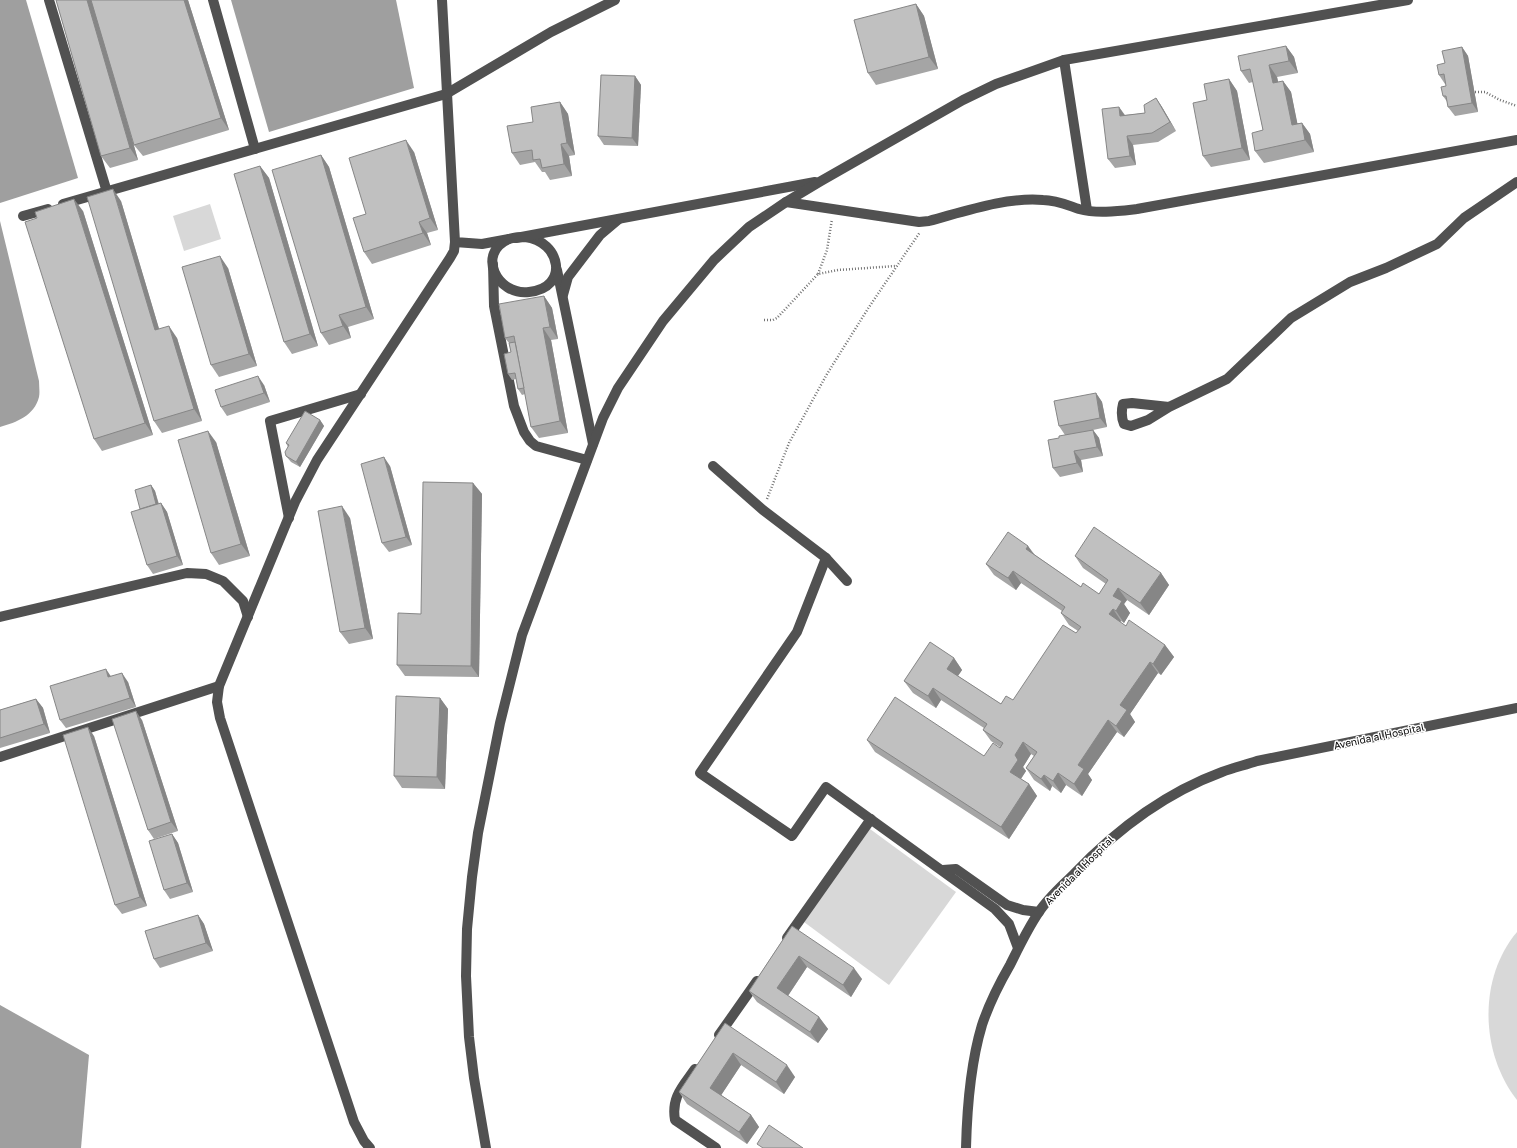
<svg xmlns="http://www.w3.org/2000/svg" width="1517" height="1148" viewBox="0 0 1517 1148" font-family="'Golos Text',sans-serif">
	<rect width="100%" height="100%" fill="#fff"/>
	<g fill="#d8d8d8">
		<path d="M210 204 221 239 184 251 173 216Z"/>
		<path d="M870 829 956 892 889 985 804 922Z"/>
		<path d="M1517 932V1100C1480 1053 1478 978 1517 932Z"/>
	</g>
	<g fill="#9f9f9f">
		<path d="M0 0H26L78 178 0 203Z"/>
		<path d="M231 0H396L414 88 269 132Z"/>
		<path d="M0 221 39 381C39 386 40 392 39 397 34 416 17 422 0 427Z"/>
		<path d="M0 1005 89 1055 81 1148H0Z"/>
	</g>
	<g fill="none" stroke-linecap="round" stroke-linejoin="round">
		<g stroke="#737373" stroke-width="2.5" stroke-dasharray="1 2" stroke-linecap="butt">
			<path d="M1475 92H1485L1500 100 1517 106"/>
			<path d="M818 274 827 250 832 219"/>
			<path d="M764 320H773L777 318 818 274 838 270 896 266"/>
			<path d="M767 499 789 443 827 374 869 307 920 232"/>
		</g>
		<g stroke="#515151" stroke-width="10">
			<path d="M49 0 107 192"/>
			<path d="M213 0 255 149"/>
			<path d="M442 0 455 242 482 244 509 239"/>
			<path d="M1064 60 1087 210"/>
			<path d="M786 202 919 222 929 221C966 211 1005 197 1043 200 1056 200 1067 205 1079 209 1097 214 1119 211 1137 209L1517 140"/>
			<path d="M63 204 446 94 551 32 615 0"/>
			<path d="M23 216 48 209"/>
			<path d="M525 237C561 241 570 288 529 292 497 296 476 253 509 239 514 237 520 237 525 237Z"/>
			<path d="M516 238 815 182"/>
			<path d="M493 264 494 306 514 406 524 432 530 441 536 446 587 460"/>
			<path d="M557 270 593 444"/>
			<path d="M563 295 568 277 600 235 619 219"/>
			<path d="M1169 407 1132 403 1123 404C1121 412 1121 417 1124 424L1131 426 1148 420 1169 407 1227 379 1291 318 1350 282 1386 268 1437 244 1464 218 1517 182"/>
			<path d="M713 466 763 510 826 558"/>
			<path d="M289 518 270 421 361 394"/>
			<path d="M847 581 826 558 797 632 700 773 792 836 826 787 995 909 1009 924 1018 948"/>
			<path d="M0 617 187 573 206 574 223 581 243 601 248 617"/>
			<path d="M0 757 219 686"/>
			<path d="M943 870 956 869 1007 905 1023 910 1039 912"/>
			<path d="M787 938 871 819"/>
			<path d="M719 1035 757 981"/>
			<path d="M695 1069C683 1086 671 1097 675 1120L716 1148"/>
			<path d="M370 1148 364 1141 354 1122 220 718 217 702 219 686 295 502 317 460 450 258 454 251 455 242"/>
			<path d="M486 1148 474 1078 469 1037 466 976 467 929 472 877 478 833 500 723 522 635 603 418 618 388 663 321 714 260 749 227 786 202 821 181 963 100 996 84 1064 60 1408 0"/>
			<path d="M966 1148C967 1107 970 1065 982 1025 989 1004 999 984 1010 965 1019 947 1028 928 1039 912 1048 898 1062 886 1074 874 1116 830 1165 793 1222 772 1233 768 1245 765 1257 761L1517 708"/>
		</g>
	</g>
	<g fill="#a5a5a5">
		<path d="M56 0H188L229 130 143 156 134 145 113 72 138 160 110 168 101 156Z"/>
		<path d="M916 4 924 16 938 69 876 85 868 73Z"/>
		<path d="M1286 46 1294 57 1298 73 1277 77 1278 82 1283 81 1291 92 1297 123H1302L1310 134 1314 152 1264 163 1255 151 1263 130 1253 82 1249 83 1241 71Z"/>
		<path d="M1462 47 1468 56 1478 112 1455 116 1448 107V103L1443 96 1446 86V84H1445L1439 75 1445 63Z"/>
		<path d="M635 76 641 85 638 146 604 145 598 136Z"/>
		<path d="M1229 79 1237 91 1250 160 1211 167 1203 156 1207 100Z"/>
		<path d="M1156 98 1162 107 1176 131 1158 142 1133 145 1136 165 1115 168 1108 159 1119 107 1125 115 1145 113Z"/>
		<path d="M560 102 568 114 575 155 569 156 572 176 550 180 545 172H542L535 162 520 165 512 153 533 122Z"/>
		<path d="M414 152 438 230 427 233 431 245 372 264 364 252 366 214Z"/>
		<path d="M321 155 329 167 374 319 348 327 351 338 329 345 321 333Z"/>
		<path d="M260 166 269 178 318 346 292 354 284 342Z"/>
		<path d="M121 201 159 329 177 338 202 421 162 433 154 421Z"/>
		<path d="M83 211 153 435 102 451 94 439Z"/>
		<path d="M228 268 257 366 219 377 211 365Z"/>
		<path d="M544 296 552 308 558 339 551 340 568 433 539 438 531 427 525 394 522 395 518 389 516 379 512 380 508 374 511 352 509 343 505 338Z"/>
		<path d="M264 385 270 402 227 416 221 407Z"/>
		<path d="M1096 393 1102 402 1107 427 1093 430 1099 438 1103 456 1081 460 1083 472 1060 477 1053 468 1059 438 1065 435 1059 426Z"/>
		<path d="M320 420 324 426 300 467 291 462 286 456 288 447 286 443Z"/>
		<path d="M216 442 250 556 219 565 211 553Z"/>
		<path d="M390 466 412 545 389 552 382 543Z"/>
		<path d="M473 483 482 494 479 677 405 676 397 665 421 614Z"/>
		<path d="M151 485 155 491 159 504 161 503 167 512 183 565 153 574 147 565 140 509Z"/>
		<path d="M350 518 373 639 349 644 340 632Z"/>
		<path d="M1028 546 1035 555 1081 587 1099 594 1106 584 1083 568 1075 556 1161 573 1169 585 1149 615 1127 600 1124 604 1130 613 1124 623 1121 621 1120 622 1126 626 1165 645 1174 657 1161 675 1158 673 1130 714 1135 722 1124 737 1117 732 1088 774 1092 780 1082 796 1066 785 1061 793 1052 786 1050 791 1034 780 1026 768 1034 756 1031 754 1023 767 1026 771 1021 779 1029 784 1037 796 1009 839 875 752 867 740 984 756 1000 748V747L991 741 983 730 984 728 941 700 936 708 913 693 904 681 954 658 962 670 958 676 1001 704 1013 700 1076 633 1078 631 1069 625 1061 613 1062 611 1021 583 1016 590 994 575 986 564Z"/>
		<path d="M110 676 128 682 136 707 66 728 60 720Z"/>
		<path d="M440 698 448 709 445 789 402 788 394 776Z"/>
		<path d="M36 699 43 708 50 733 0 748V710Z"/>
		<path d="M142 720 178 831 154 839 148 830Z"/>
		<path d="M94 736 147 906 122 914 115 905Z"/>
		<path d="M172 834 178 843 193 892 170 899 164 890Z"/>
		<path d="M198 915 204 924 213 951 160 968 154 959Z"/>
		<path d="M792 926 862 979 851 997 807 967 788 996 819 1017 828 1029 818 1043 757 1002 749 991Z"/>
		<path d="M725 1023 795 1077 784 1094 741 1065 721 1095 751 1115 759 1127 747 1144 687 1104 679 1092Z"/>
	</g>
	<g fill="#868686">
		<path d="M87 0H92L138 160 130 148Z"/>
		<path d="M184 0H188L229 130 221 118Z"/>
		<path d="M916 4 924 16 938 69 929 57Z"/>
		<path d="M1286 46 1294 57 1298 73 1289 61Z"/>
		<path d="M1462 47 1468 56 1478 112 1472 103Z"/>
		<path d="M1269 65 1277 77 1281 94 1273 83Z"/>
		<path d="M635 76 641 85 638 146 632 138Z"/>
		<path d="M1229 79 1237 91 1250 160 1242 148Z"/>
		<path d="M1283 81 1291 92 1300 136 1292 125Z"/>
		<path d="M1156 98 1162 107 1176 131 1170 122Z"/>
		<path d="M560 102 568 114 575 155 567 143Z"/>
		<path d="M1119 107 1125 116H1120Z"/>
		<path d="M1302 123 1310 134 1314 152 1305 140Z"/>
		<path d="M1127 136 1133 145 1136 165 1130 156Z"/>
		<path d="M406 140 414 152 438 230 430 218Z"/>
		<path d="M561 144 569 156 572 176 564 164Z"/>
		<path d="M321 155 329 167 374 319 366 307Z"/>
		<path d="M260 166 269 178 318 346 310 334Z"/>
		<path d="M113 189 121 201 163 342 155 330Z"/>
		<path d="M74 199 83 211 153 435 145 423Z"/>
		<path d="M419 222 427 233 431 245 423 233Z"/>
		<path d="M220 256 228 268 257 366 249 354Z"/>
		<path d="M544 296 552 308 558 339 550 327Z"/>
		<path d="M339 315 348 327 351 338 343 326Z"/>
		<path d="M169 326 177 338 202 421 194 409Z"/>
		<path d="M543 328 551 340 568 433 560 421Z"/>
		<path d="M258 376 264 385 270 402 264 393Z"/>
		<path d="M1096 393 1102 402 1107 427 1100 418Z"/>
		<path d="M320 420 324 426 300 467 296 462Z"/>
		<path d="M1093 430 1099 438 1103 456 1097 447Z"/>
		<path d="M208 431 216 442 250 556 241 544Z"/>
		<path d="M1074 451 1081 460 1083 472 1077 463Z"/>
		<path d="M384 457 390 466 412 545 406 537Z"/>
		<path d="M473 483 482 494 479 677 471 666Z"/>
		<path d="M151 485 155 491 160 510 156 504Z"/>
		<path d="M161 503 167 512 183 565 177 556Z"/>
		<path d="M342 506 350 518 373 639 365 628Z"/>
		<path d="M1028 546 1036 558 1026 549Z"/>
		<path d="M1013 571 1021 583 1016 590 1008 578Z"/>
		<path d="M1161 573 1169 585 1149 615 1140 603Z"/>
		<path d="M1118 588 1127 600 1124 604 1130 613 1124 623 1116 611 1113 596Z"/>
		<path d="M1113 609 1121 621 1117 626 1109 614Z"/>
		<path d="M1165 645 1174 657 1161 675 1153 664Z"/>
		<path d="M954 658 962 670 955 680 947 669Z"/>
		<path d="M1150 662 1158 673 1130 714 1135 722 1124 737 1116 726 1120 705Z"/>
		<path d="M106 669 112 678 108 677Z"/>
		<path d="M122 673 128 682 136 707 130 698Z"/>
		<path d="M933 688 941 700 936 708 928 696Z"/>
		<path d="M440 698 448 709 445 789 437 777Z"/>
		<path d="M36 699 43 708 50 733 44 724Z"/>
		<path d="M136 711 142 720 178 831 171 822Z"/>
		<path d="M1108 720 1117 732 1088 774 1092 780 1082 796 1074 784 1078 765Z"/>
		<path d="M88 727 94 736 147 906 140 897Z"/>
		<path d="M1023 742 1031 754 1023 767 1026 771 1018 783 1010 772 1015 755Z"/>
		<path d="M1058 773 1066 785 1061 793 1053 781Z"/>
		<path d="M1044 775 1052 786 1050 791 1041 779Z"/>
		<path d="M1029 784 1037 796 1009 839 1001 827Z"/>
		<path d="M172 834 178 843 193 892 187 883Z"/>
		<path d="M198 915 204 924 213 951 206 943Z"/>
		<path d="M799 956 807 967 785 1000 777 988Z"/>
		<path d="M854 968 862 979 851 997 843 985Z"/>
		<path d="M819 1017 828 1029 818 1043 810 1032Z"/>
		<path d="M733 1053 741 1065 718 1100 710 1088Z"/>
		<path d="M787 1065 795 1077 784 1094 776 1082Z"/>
		<path d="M751 1115 759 1127 747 1144 739 1132Z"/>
	</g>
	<g fill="#c0c0c0" stroke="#868686">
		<path d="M56 0H87L130 148 101 156Z"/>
		<path d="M91 0H184L221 118 134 145Z"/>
		<path d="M916 4 929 57 868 73 854 20Z"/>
		<path d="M1286 46 1289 61 1269 65 1273 83 1283 81 1292 125 1302 123 1305 140 1255 151 1252 133 1263 130 1250 69 1241 71 1238 56Z"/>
		<path d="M1462 47 1472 103 1448 107 1446 96H1443L1441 87 1446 86 1444 74 1439 75 1437 65 1445 63 1442 51Z"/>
		<path d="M601 75 635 76 632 138 598 136Z"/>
		<path d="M1229 79 1242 148 1203 156 1193 103 1207 100 1204 84Z"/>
		<path d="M1156 98 1170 122 1152 133 1127 136 1130 156 1108 159 1102 109 1119 107 1120 116 1145 113 1144 105Z"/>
		<path d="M560 102 567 143 561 144 564 164 542 168 540 159 533 160 532 150 512 153 507 126 533 122 531 107Z"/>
		<path d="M406 140 430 218 419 222 423 233 364 252 353 218 366 214 349 158Z"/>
		<path d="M321 155 366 307 339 315 343 326 321 333 272 170Z"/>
		<path d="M260 166 310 334 284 342 234 174Z"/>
		<path d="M113 189 155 330 169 326 194 409 154 421 87 197Z"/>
		<path d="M74 199 145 423 94 439 25 222 37 218 35 212Z"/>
		<path d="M220 256 249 354 211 365 182 267Z"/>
		<path d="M544 296 550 327 543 328 560 421 531 427 514 336 505 338 499 304Z"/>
		<path d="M515 342 524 388 518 389 515 373 508 374 504 354 511 352 509 343Z"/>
		<path d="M258 376 264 393 221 407 215 390Z"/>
		<path d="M1096 393 1100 418 1059 426 1054 401Z"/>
		<path d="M305 411 320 420 296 462 286 456 285 452 289 445 286 443Z"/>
		<path d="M1093 430 1097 447 1074 451 1077 463 1053 468 1048 440 1059 438V436Z"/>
		<path d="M208 431 241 544 211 553 178 440Z"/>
		<path d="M384 457 406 537 382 543 361 464Z"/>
		<path d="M423 482 473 483 471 666 397 665 398 613 421 614Z"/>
		<path d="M151 485 156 504 140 509 135 490Z"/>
		<path d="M161 503 177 556 147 565 131 512Z"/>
		<path d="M342 506 365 628 340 632 318 511Z"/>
		<path d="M1094 527 1161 573 1140 603 1118 588 1113 596 1122 601 1116 611 1113 609 1109 614 1126 626 1129 620 1165 645 1153 664 1150 662 1120 705 1127 710 1116 726 1108 720 1078 765 1084 769 1074 784 1058 773 1053 781 1044 775 1041 779 1026 768 1037 752 1023 742 1015 755 1018 760 1010 772 1029 784 1001 827 867 740 895 697 984 756 993 743 1000 748 1003 743 983 730 987 724 933 688 928 696 904 681 930 642 954 658 947 669 1001 704 1006 696 1013 700 1063 625 1076 633 1081 627 1061 613 1065 607 1013 571 1008 578 986 564 1008 532 1028 546 1026 549 1081 587 1083 583 1099 594 1108 580 1075 556Z"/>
		<path d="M106 669 108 677 122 673 130 698 60 720 50 686Z"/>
		<path d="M396 696 440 698 437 777 394 776Z"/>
		<path d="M36 699 44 724 0 738V710Z"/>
		<path d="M136 711 171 822 148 830 112 719Z"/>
		<path d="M88 727 140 897 115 905 63 735Z"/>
		<path d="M172 834 187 883 164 890 149 841Z"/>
		<path d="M198 915 206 943 154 959 145 931Z"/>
		<path d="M792 926 854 968 843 985 799 956 777 988 819 1017 810 1032 749 991Z"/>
		<path d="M725 1023 787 1065 776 1082 733 1053 710 1088 751 1115 739 1132 679 1092Z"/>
		<path d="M769 1125 803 1148H763L757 1144Z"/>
	</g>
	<g text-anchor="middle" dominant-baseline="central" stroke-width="3" stroke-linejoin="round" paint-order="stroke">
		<g font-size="10" fill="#000" stroke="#fff">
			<text transform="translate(1379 736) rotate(-12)">Avenida al Hospital</text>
			<text transform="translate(1079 870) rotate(-45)">Avenida al Hospital</text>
		</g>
	</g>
</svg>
